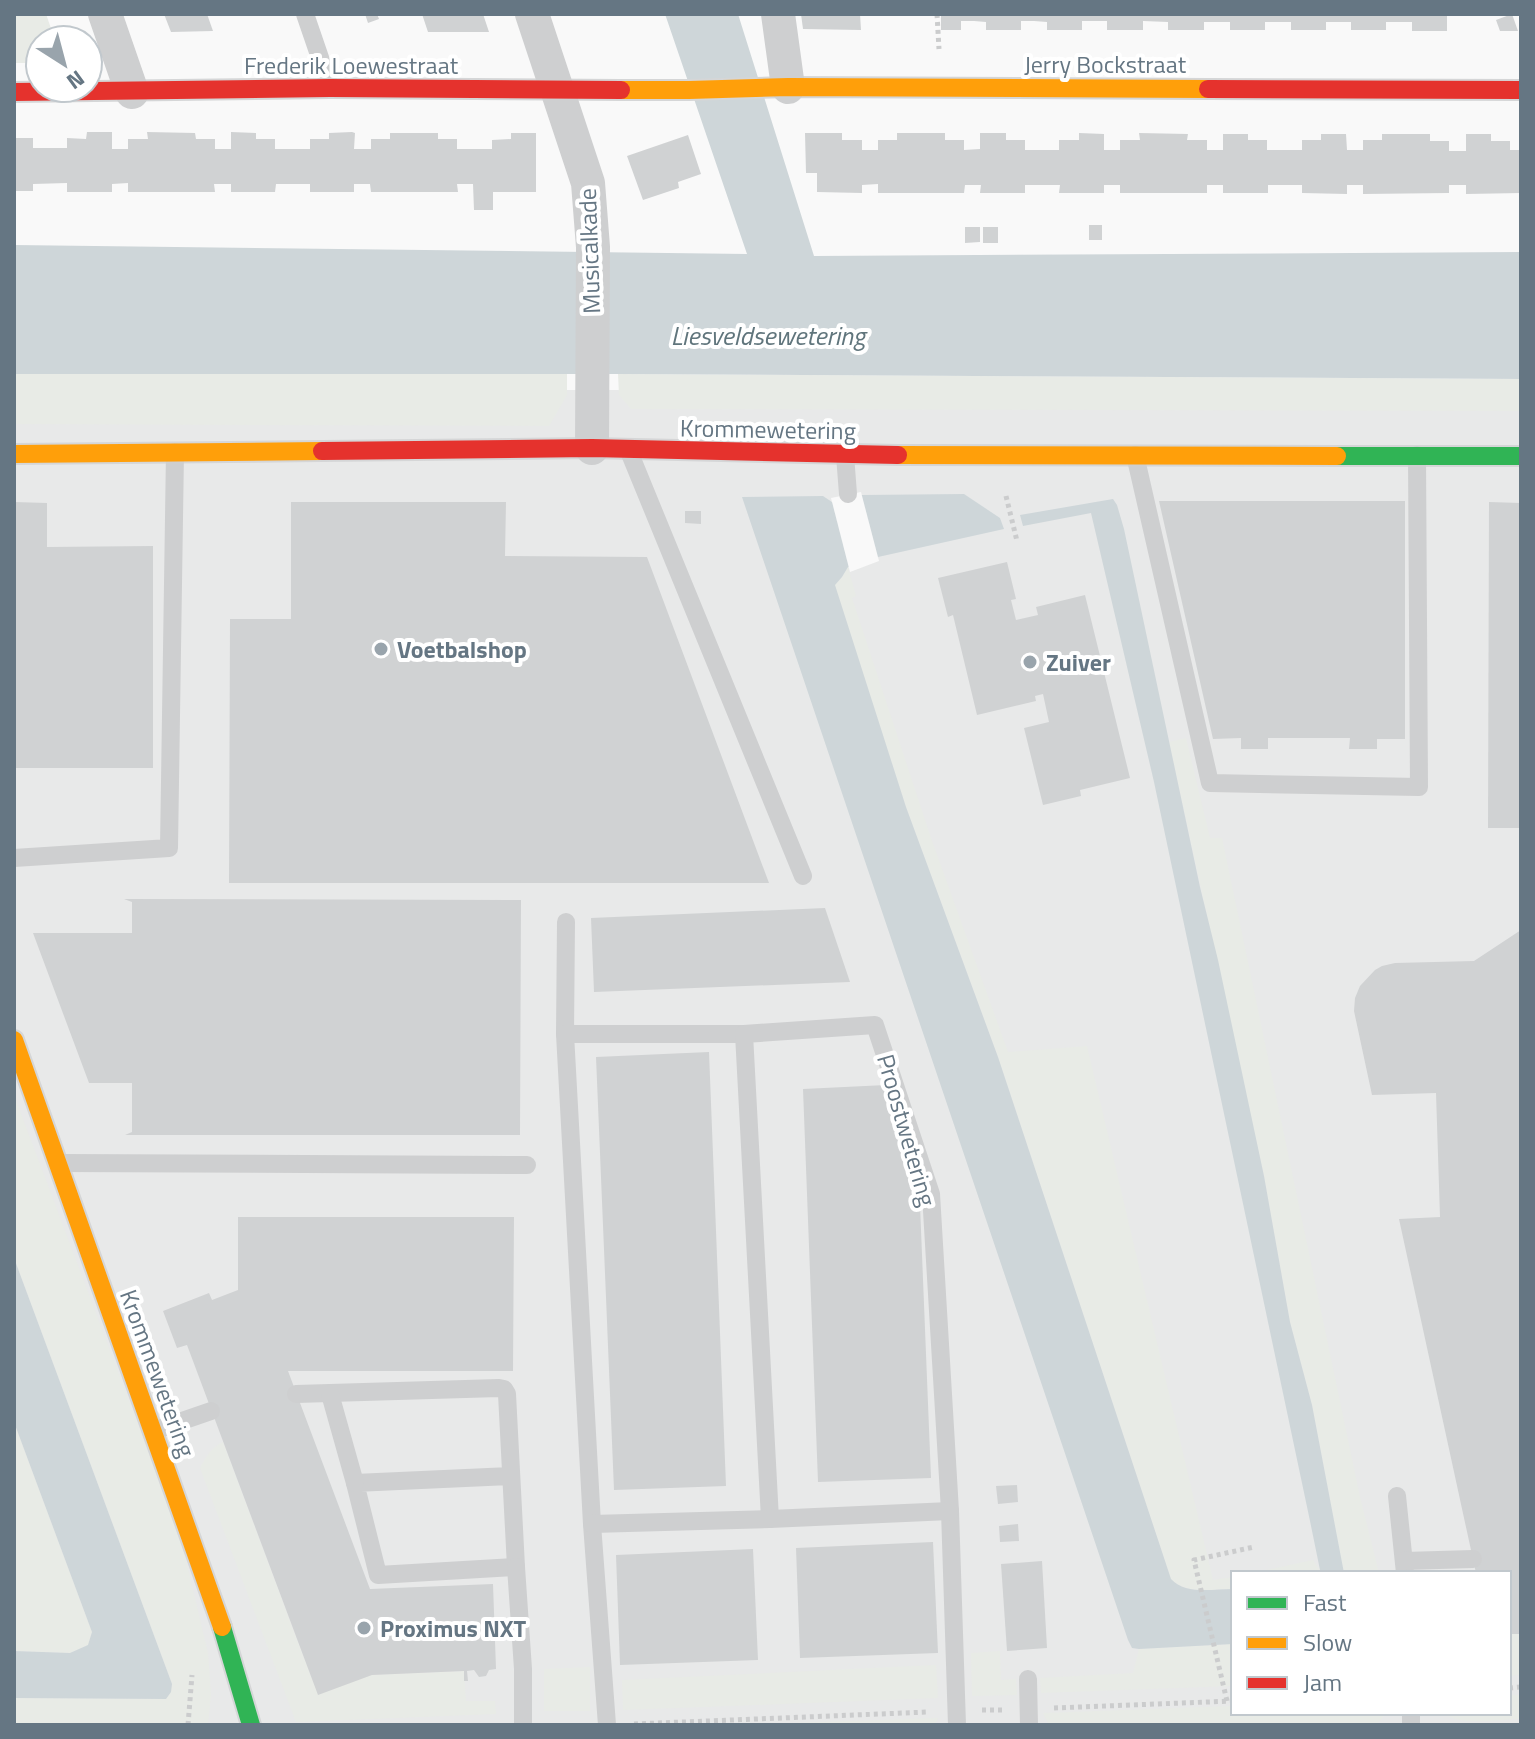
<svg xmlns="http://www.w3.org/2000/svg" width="1535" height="1739" viewBox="0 0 1535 1739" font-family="'Titillium Web',sans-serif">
	<rect width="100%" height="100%" fill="#f9f9f9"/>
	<path fill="#e8e9e9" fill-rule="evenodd" d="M14 390H1521V1725H14ZM1233 1573H1509V1713H1233Z"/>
	<g fill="#e8ebe6">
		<path d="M14 14H46L55 40H40V63H14Z"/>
		<path d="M14 374H567V395L549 426 14 424Z"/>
		<path d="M618 374 1521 379V411L631 409 619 395Z"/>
		<path d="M848 567 856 596 852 598 931 838 1008 1052 1087 1046 1213 1580 1233 1577V1589C1213 1589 1185 1595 1171 1579L998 1057 906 807 834 584 842 577Z"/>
		<path d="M1186 738 1210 838H1222L1360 1497 1379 1573H1344L1312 1405 1290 1322 1264 1176 1169 742Z"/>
		<path d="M14 1095 181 1539 208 1653 211 1695 208 1725 14 1723V1698L166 1699 172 1684 14 1258Z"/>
		<path d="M14 1422 92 1632 88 1645 70 1653 14 1651Z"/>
		<path d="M223 1442 311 1677 464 1671 466 1701H495L496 1714 296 1722 200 1468C206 1456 211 1448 223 1442Z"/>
		<path d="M1313 1560 1320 1570 1319 1573H1252Z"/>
		<path d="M1509 1634H1521V1675L1509 1676Z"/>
		<path d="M1233 1644V1686L1041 1693 1040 1678 1133 1673 1139 1649Z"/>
		<path d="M1000 1651 1001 1680 1016 1679 1017 1695 972 1696 971 1653Z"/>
		<path d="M936 1665 938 1698 623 1710 622 1680Z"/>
		<path d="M590 1667V1711H544V1669Z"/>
		<path d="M1509 1695H1521V1719C1501 1719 1459 1727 1444 1713H1509Z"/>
		<path d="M1233 1706V1713H1386L1378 1723 1373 1725H1049L1043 1713Z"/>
		<path d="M938 1718 935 1725H730Z"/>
	</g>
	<g fill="#ced6d9">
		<path d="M665 14H738L814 256 1521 252V379L618 374H14V245L747 254Z"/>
		<path d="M964 494 1000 518 1004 529 878 557 848 567 842 577 835 585 906 807 998 1057 1171 1579C1185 1595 1213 1589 1233 1589V1644L1139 1649 1132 1648 1128 1640 742 497 823 496 832 502 862 495Z"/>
		<path d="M1113 499 1117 505 1124 529 1200 887 1218 960 1264 1176 1290 1322 1312 1405 1344 1573H1319L1320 1570 1310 1521 1154 782 1091 513 1023 526 1020 515Z"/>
		<path d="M14 1258 172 1684 171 1692 166 1699 14 1698V1651L70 1653 88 1645 92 1632 14 1422Z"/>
	</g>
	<path fill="#f9f9f9" d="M861 492 879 561 850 572 831 498Z"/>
	<g fill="#d0d2d3">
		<path d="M164 14H207L213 31 171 32Z"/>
		<path d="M365 14H377L379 19 368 23Z"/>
		<path d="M422 14H483L489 32H428Z"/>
		<path d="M801 14H860L861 30 803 29Z"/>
		<path d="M941 14H1447V31H1412V22H1386V30H1351V22H1326V30H1291V22H1265V30H1230V22H1204V30H1168V22L1143 21V30H1107V21H1082V30H1047V22L1034 21H1021V30H986V22L974 21H961V30H941Z"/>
		<path d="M1512 14 1518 31H1500L1496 20Z"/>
		<path d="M87 132H112V149H128V139H148L147 132 195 133 196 139H215V149H231V132L256 133V139H275V149H310V139H329V133L352 132 355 133 354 149H371V139H390V133H438V139H457V149H492V140L511 139V133H536V192H493V210H474L473 184H457L458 192H371L370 184H354V192H310V184H276L275 192H231V184H214L215 192H128V183L112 184V192H67V183L33 184V191H14V138H33V148H67V138L86 139Z"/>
		<path d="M805 133H842V140H862V150H878V140H897V133H945V140H964V150L980 149V133H1006V140H1025V150H1059V140H1079V133L1104 134V150H1120V140H1140L1139 133 1188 134 1187 140H1207V150H1223V134H1248V140H1267V150H1302V140H1321V134H1346L1347 150H1363V140H1382V134H1430V141H1449V151H1466V134H1491V141H1510V150H1521V193L1466 194V185H1449V193L1363 194V185H1347V194L1302 193V185H1268V193H1223V185H1207V193H1120V185H1104V193H1059L1060 185H1025V193H980L981 185H965L964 193H878V184L862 185V193L817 192V173H806Z"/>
		<path d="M688 135 701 174 678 182 679 188 643 200 627 156Z"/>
		<rect x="1089" y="225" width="13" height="15"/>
		<path d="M965 227H980V242L965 243Z"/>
		<rect x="983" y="227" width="15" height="16"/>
		<path d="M1159 501H1405V739H1377V749H1349L1350 738H1268V749H1241V738L1213 739Z"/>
		<path d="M14 502 47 503V547L153 546V768H14Z"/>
		<path d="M291 502H506L505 556 647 557 769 883H229L230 619H291Z"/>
		<path d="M1489 502 1521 503V828H1488Z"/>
		<path d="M685 511H701V524L685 523Z"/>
		<path d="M1007 562 1016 599 1011 600 1016 620 1038 615 1036 607 1085 595 1130 778 1080 790 1081 796 1043 805 1024 728 1049 722 1043 694 1035 696 1036 701 977 715 953 615 948 617 938 578Z"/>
		<path d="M124 899 521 900 520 1135H125L132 1132V1083H89L33 933H132V902Z"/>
		<path d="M825 908 850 982 594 992 591 918Z"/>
		<path d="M1521 930V1634H1509V1573H1476L1399 1219 1440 1217 1436 1093 1372 1095 1354 1011 1355 998 1360 986 1375 970 1382 966 1395 963 1474 961Z"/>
		<path d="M709 1052 726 1486 614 1490 596 1057Z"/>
		<path d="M886 1085 919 1180 931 1478 818 1482 803 1089Z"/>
		<path d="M238 1217H514L513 1371H288L370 1589 493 1584 496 1669 489 1670 486 1676 479 1677 474 1670 467 1671 468 1681H464V1671L372 1675 318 1695 187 1345 177 1348 163 1311 209 1293 212 1300 238 1290Z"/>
		<path d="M1017 1485 1018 1502 998 1504 996 1486Z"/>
		<path d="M1018 1524 1019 1541 1000 1542 999 1526Z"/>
		<path d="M933 1542 938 1653 800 1658 796 1548Z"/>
		<path d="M753 1549 758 1660 620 1665 616 1555Z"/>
		<path d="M1042 1561 1047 1648 1007 1651 1001 1564Z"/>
	</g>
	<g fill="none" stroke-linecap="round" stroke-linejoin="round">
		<defs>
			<g id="fast">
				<path d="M1337 456H1521"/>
				<path d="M222 1627 251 1725"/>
			</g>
			<g id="slow">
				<path d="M621 90H689L788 87 1208 89"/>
				<path d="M14 454 322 451"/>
				<path d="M898 455 1337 456"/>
				<path d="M14 1040 222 1627"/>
			</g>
			<g id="jam">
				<path d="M1208 89 1521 90"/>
				<path d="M14 92 330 88 621 90"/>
				<path d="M322 451 592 448 898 455"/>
			</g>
		</defs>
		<use href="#fast" stroke="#d5d6d7" stroke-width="22"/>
		<use href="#slow" stroke="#d5d6d7" stroke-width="22"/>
		<use href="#jam" stroke="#d5d6d7" stroke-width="22"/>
		<g stroke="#cbcccd" stroke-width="5" stroke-dasharray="4 4" stroke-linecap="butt">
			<path d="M937 14 939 49"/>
			<path d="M1006 496 1017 541"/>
			<path d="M1509 1688 1521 1687"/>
			<path d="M1227 1701 1194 1560 1254 1547"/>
			<path d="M1054 1708 1233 1701"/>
			<path d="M982 1710H1004"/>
			<path d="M634 1724 928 1712"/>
			<path d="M188 1725 192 1675"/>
		</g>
		<g stroke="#cecfd0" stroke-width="18">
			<path d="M305 14 330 87"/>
			<path d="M628 449 803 876"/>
			<path d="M845 455 848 494"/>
			<path d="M1135 455 1210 783 1419 787 1417 455"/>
			<path d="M14 858 169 848 175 452"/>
			<path d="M566 922 565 1034 592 1524 607 1725"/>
			<path d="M565 1034H744"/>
			<path d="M58 1163 527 1165"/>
			<path d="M296 1394 499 1388 504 1389 507 1394 516 1567 378 1575 355 1483 511 1476"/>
			<path d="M330 1394 355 1483"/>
			<path d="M153 1431 211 1411"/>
			<path d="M1397 1496 1405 1573"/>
			<path d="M770 1519 744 1034 875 1025 931 1194 950 1511 957 1725"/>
			<path d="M592 1524 770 1519 950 1511"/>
			<path d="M1404 1561 1473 1559"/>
			<path d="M516 1567 523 1669V1725"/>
			<path d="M1028 1679 1029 1725"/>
			<path d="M1411 1713V1725"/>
		</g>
		<g stroke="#cecfd0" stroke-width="34">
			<path d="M105 14 132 92"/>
			<path d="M532 14 588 183 593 247 592 448"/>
			<path d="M778 14 788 87"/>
		</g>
		<use href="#fast" stroke="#30b455" stroke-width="18"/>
		<use href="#slow" stroke="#ff9f0a" stroke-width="18"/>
		<use href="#jam" stroke="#e5322d" stroke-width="18"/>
	</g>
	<g fill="#99a4ac" stroke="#fff" stroke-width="3">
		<circle cx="381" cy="649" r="8"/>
		<circle cx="1030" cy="662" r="8"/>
		<circle cx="364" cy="1628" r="8"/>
	</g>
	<g text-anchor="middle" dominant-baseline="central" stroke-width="8" stroke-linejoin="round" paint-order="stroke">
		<g font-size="24" fill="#657683" stroke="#fff">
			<text x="1105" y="64">Jerry Bockstraat</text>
			<text x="351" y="65">Frederik Loewestraat</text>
			<text transform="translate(589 251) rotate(-92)">Musicalkade</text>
			<text transform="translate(768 429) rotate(1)">Krommewetering</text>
			<text transform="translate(907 1130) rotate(74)">Proostwetering</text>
			<text transform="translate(158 1373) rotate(70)">Krommewetering</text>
		</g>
		<g font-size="24" font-weight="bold" fill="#657683" stroke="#fff" text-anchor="start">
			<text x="397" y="649">Voetbalshop</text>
			<text x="1046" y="662">Zuiver</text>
			<text x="380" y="1628">Proximus NXT</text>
		</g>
		<g font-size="26" font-style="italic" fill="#60757c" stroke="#fff">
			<text x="768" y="335">Liesveldsewetering</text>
		</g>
	</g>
	<rect width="1535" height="1739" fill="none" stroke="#657683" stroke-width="32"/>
	<rect x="1231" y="1571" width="280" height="144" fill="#ffffff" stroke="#c1c8cd" stroke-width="2"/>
	<rect x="1247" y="1597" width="40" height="12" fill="#30b455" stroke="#c1c8cd" stroke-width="2"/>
	<text x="1303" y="1611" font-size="24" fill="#657683">Fast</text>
	<rect x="1247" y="1637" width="40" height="12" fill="#ff9f0a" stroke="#c1c8cd" stroke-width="2"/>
	<text x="1303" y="1651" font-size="24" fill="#657683">Slow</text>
	<rect x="1247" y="1677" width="40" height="12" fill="#e5322d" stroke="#c1c8cd" stroke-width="2"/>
	<text x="1303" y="1691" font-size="24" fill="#657683">Jam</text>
	<g transform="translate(64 64) rotate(144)"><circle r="38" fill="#ffffff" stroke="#c1c8cd" stroke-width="2"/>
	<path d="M0-6L14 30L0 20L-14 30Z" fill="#99a4ac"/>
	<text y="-12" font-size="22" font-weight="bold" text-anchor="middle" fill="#657683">N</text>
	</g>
</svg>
